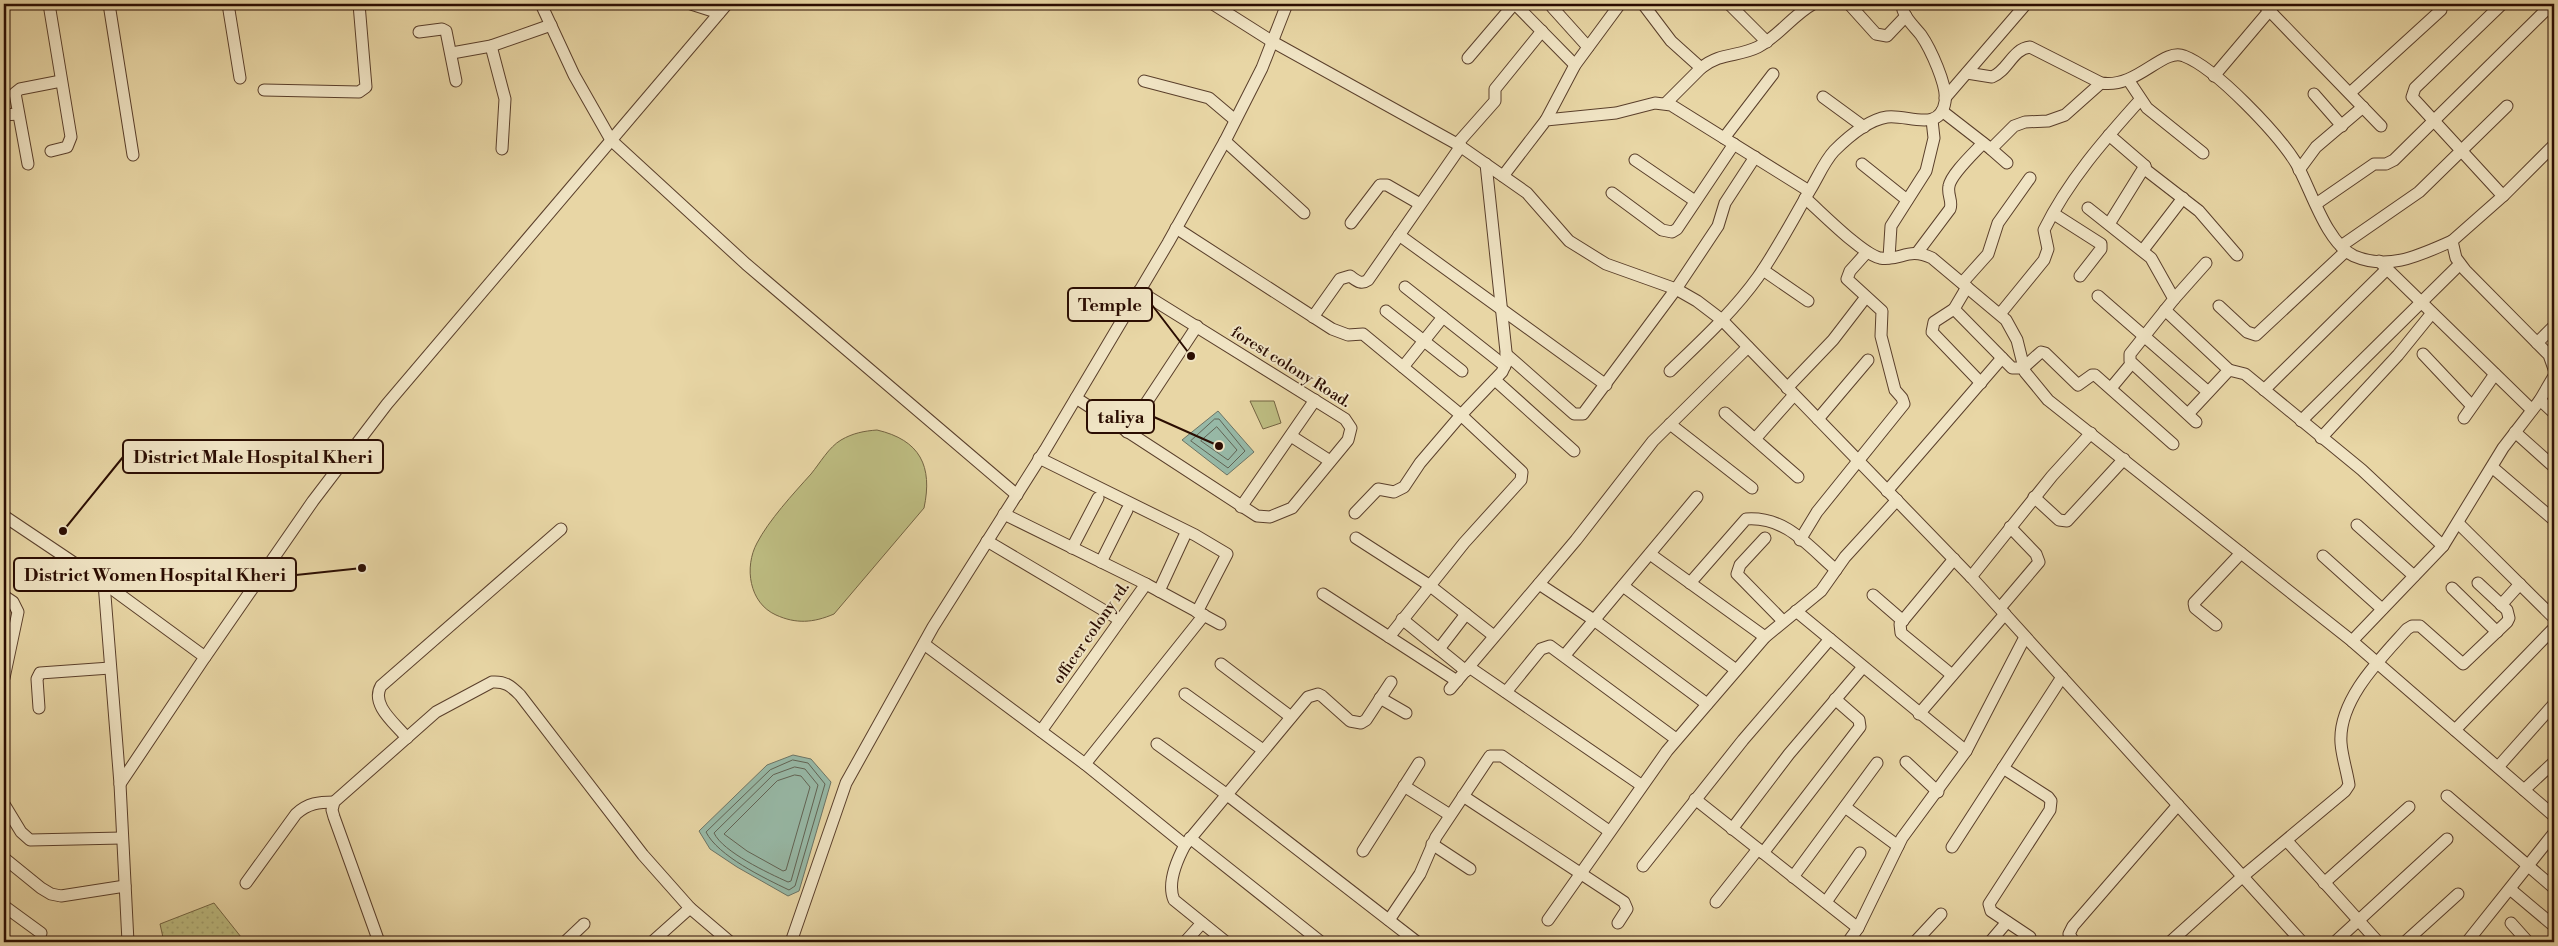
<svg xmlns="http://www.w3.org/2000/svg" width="2558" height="946" viewBox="0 0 2558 946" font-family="'Libre Bodoni',serif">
	<defs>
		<pattern id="grass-dots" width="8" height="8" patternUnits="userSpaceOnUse" patternTransform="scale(1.25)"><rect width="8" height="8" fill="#bdbc81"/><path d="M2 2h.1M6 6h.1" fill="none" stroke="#a3a06e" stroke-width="1.8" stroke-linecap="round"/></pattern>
	</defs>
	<rect width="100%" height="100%" fill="#e8d6a5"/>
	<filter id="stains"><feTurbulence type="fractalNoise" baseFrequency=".004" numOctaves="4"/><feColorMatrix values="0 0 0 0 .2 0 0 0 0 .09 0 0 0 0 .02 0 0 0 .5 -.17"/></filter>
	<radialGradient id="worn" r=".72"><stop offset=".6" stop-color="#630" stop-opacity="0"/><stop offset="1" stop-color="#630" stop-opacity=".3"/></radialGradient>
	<path fill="url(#grass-dots)" stroke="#746442" d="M214 903 245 942H164L160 924Z"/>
	<g fill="#bdbc81" stroke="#746442">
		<path d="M1250 401H1274L1281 423 1263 429Z"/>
		<path d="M877 430C920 440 933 466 924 508L834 614C813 623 796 624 776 615 749 603 744 567 757 543 769 520 793 494 811 474 820 463 829 447 841 440 853 433 864 431 877 430Z"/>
	</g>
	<g fill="#97b9a7" stroke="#6c7465">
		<path d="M1218 411 1254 452 1227 475 1182 440Z"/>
		<path d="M793 755 811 759 831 782 799 891 788 896 737 867 710 849 699 831 767 765Z"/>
	</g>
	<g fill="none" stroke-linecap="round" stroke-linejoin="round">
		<g stroke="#616354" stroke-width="1">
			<path d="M1215 419H1219L1245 451 1228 468 1191 441Z"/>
			<path d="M1217 427 1237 450 1228 460 1201 441Z"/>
			<path d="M793 760 808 763 825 784 795 886 789 890C764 878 718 856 706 832L770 770Z"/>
			<path d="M795 767 805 769 818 785 791 881 788 882C768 873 723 852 714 833L773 775Z"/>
			<path d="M795 775 801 776 810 787 786 870 783 871 747 851 724 834 777 781Z"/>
		</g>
		<defs>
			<g id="minor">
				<path d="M49 4 71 137 67 147 51 151"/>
				<path d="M109 4 133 155"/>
				<path d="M228 4 240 78"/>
				<path d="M541 4 574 75 611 140 746 264 1017 495"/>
				<path d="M691 4 719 13"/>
				<path d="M1213 4 1273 42 1457 144 1527 193 1569 241 1606 264 1676 289 1697 301 1722 320 1973 579 2302 942"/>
				<path d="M1515 4 1575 65"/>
				<path d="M1643 4 1671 41 1701 68 1666 103"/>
				<path d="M1729 4 1767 42"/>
				<path d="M1849 4 1876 34 1887 36 1906 16"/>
				<path d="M2263 4 2381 126"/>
				<path d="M2502 4 2415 88 2412 97 2503 196"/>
				<path d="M1552 7 1588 47"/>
				<path d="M419 32 442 29 446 31 456 81"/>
				<path d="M491 46 505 99 502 149"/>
				<path d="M452 53 491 46 551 25"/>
				<path d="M1468 58 1514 4"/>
				<path d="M1701 68C1721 52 1738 57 1758 47 1779 36 1793 15 1813 4"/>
				<path d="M1967 73 1992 77C2008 71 2012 49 2030 47L2101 83C2137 89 2163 47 2184 56 2216 68 2278 134 2296 163 2311 189 2326 243 2354 256 2389 271 2420 255 2452 241"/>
				<path d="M2214 76 2275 4"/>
				<path d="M1144 81 1209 98 1235 120"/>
				<path d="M2129 81 2147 108 2203 153"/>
				<path d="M264 90 359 92 366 87 359 4"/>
				<path d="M2350 93 2441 10"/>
				<path d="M2314 94 2342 126"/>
				<path d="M1823 97 1864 127"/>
				<path d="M1945 98 2026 4"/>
				<path d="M1942 111 1991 149 2014 126 2025 122 2048 121 2065 115 2101 83"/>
				<path d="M4 115 18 114"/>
				<path d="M1546 120 1575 65 1620 4"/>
				<path d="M2109 135 2145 166"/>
				<path d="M1724 138 1773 74"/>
				<path d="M1225 141 1304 213"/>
				<path d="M1457 144 1495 101V89L1542 31"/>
				<path d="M2554 145 2503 196 2452 241 2456 258 2465 270 2549 355 2554 369"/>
				<path d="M1991 149 2007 163"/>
				<path d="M1635 160 1695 201"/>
				<path d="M28 164 15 93 20 89 61 81"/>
				<path d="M1862 164 1907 200"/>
				<path d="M2299 170 2316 147 2363 107"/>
				<path d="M1503 176 1546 120 1616 113 1655 103 1671 105 1809 191"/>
				<path d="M1612 193 1662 230 1672 232 1677 229 1734 144"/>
				<path d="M1805 198C1821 212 1862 254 1880 258 1901 262 1907 246 1932 258L2006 320 2017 340 2025 372 2048 400 2352 641 2554 816"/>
				<path d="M2316 204 2374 164H2386L2394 160 2552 4"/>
				<path d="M2088 208 2151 258 2174 299 2130 354V361L2196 422"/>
				<path d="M2054 214 2101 244V249L2080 276"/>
				<path d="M1351 223 1380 185H1387L1420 204"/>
				<path d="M2109 224 2145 166 2146 170 2199 211 2237 255"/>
				<path d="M1176 228 1332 329 1348 335 1363 334 1461 415 1502 372 1507 361 1486 164"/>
				<path d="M1399 235 1606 385"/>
				<path d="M2341 246 2419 192 2507 106"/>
				<path d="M2143 250 2183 198"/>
				<path d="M1917 253 1950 209C1953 201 1947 195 1949 186 1951 174 1975 152 1983 143"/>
				<path d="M1889 258 1891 226 1926 171 1934 138 1932 120"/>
				<path d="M2379 261 2532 410"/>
				<path d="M1763 270 1808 301"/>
				<path d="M1962 283 1988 254 1998 223 2030 178"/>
				<path d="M1405 287 1505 366"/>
				<path d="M1967 287 1954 309 2012 368H2023L2041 352 2045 353 2078 385 2092 375H2095L2173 444"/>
				<path d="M2098 296 2207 391"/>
				<path d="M2174 299 2206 263"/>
				<path d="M2219 306 2247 332 2256 335 2346 251"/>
				<path d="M1954 309 1934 322 1932 332 1981 383"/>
				<path d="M2165 310 2229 370"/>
				<path d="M1386 311 1462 371"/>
				<path d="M2000 314 2044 260 2048 249 2044 230C2068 181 2104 140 2140 100"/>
				<path d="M1313 317 1340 279 1350 276C1357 281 1361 285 1368 280L1461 146"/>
				<path d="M2537 343 2554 326"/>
				<path d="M1506 354 1574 414H1583L1676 289 1718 226 1725 203 1755 157"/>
				<path d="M2423 354 2472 406"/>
				<path d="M1403 367 1443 317"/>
				<path d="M1670 371C1700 342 1733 312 1758 277 1777 250 1793 219 1810 190 1818 177 1824 162 1834 151 1848 137 1867 120 1887 117 1907 114 1940 133 1945 102 1948 86 1930 48 1921 35 1914 26 1902 16 1902 4"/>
				<path d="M1495 380 1574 451"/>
				<path d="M1787 388 1833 340 1866 297"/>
				<path d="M2111 388 2131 364"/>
				<path d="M2264 390 2387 269"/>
				<path d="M1076 398 1257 516 1270 517 1292 508 1348 440 1351 428 1345 419 1139 291"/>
				<path d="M2540 400 2554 413"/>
				<path d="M1725 413 1798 477"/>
				<path d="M2188 414 2229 370 2245 374 2362 470 2443 546"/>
				<path d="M2464 418 2495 374"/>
				<path d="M1818 419 1868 360"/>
				<path d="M2301 421 2460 264"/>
				<path d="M1670 424 1752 488"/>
				<path d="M1127 432 1197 326"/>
				<path d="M2515 432 2554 467"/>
				<path d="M1291 436 1330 461"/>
				<path d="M2321 438 2398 355 2432 313"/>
				<path d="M1755 439 1794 395"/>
				<path d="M1039 458 1195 535 1227 554 1197 612"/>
				<path d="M2492 467 2554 520"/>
				<path d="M1887 491 2002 358"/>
				<path d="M2034 497 2059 520 2067 521 2124 459"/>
				<path d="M1241 507 1315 400"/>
				<path d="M1355 513 1378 489 1394 492 1404 487 1420 463 1461 415 1522 472 1521 480 1464 543 1389 637"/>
				<path d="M1004 514 1146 584 1041 731"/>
				<path d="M4 516 104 583 205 657 120 784"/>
				<path d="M2458 523 2554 618"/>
				<path d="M2357 525 2414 576"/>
				<path d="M1356 538 1429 585 1494 636"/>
				<path d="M1765 538 1740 565 1737 574 1783 621"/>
				<path d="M1800 540 1817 512 1904 404 1902 398 1895 390 1881 336 1882 311 1847 279 1850 271 1867 252"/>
				<path d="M987 541 1120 620"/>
				<path d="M1072 548 1098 498"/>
				<path d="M1650 554 1765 637"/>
				<path d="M2323 556 2382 609"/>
				<path d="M1101 562 1127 510"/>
				<path d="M1971 577 2052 476 2091 433"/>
				<path d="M104 583 120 784 128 942"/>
				<path d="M1690 583 1746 519C1786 516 1808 546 1836 570"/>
				<path d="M1146 584 1220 624"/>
				<path d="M1539 584 1594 620 1707 704"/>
				<path d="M1623 586 1736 670"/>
				<path d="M2452 588 2497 632"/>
				<path d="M1159 591 1184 537"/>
				<path d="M1323 594 1457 681"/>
				<path d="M1873 595 1903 621"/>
				<path d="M4 596 13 602 18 612 4 678"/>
				<path d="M2501 605 2520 584"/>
				<path d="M2000 608 2039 562 2036 554 2010 527"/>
				<path d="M1796 611 1966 751"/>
				<path d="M1402 619 1466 671"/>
				<path d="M2216 625 2195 608 2194 603 2241 553"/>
				<path d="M2352 641 2443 546 2503 448 2540 400 2554 376"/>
				<path d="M924 644 1085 764 1185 845C1177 860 1167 884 1174 900L1226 942"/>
				<path d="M1439 649 1466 614"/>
				<path d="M1565 655 1697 497"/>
				<path d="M205 657 313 501 387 404 727 4"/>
				<path d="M1221 664 1291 717"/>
				<path d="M1469 667 1641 785"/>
				<path d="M1952 675 1901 633 1900 624 1954 559"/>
				<path d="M1450 689 1576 540 1653 441 1748 347"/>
				<path d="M1506 692 1541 649 1550 646 1676 739"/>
				<path d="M1185 694 1263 750"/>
				<path d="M1380 698 1406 713"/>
				<path d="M39 708 37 679 40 673 110 668"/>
				<path d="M1919 714 2005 614"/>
				<path d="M2455 730 2554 628"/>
				<path d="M407 738C396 724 370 705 381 686L561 529"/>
				<path d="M1157 744 1226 794 1417 942"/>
				<path d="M1906 762 1938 792"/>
				<path d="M1085 764 1204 615"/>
				<path d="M2498 767 2554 704"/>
				<path d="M2003 768 2048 797 2051 801 2050 810 1989 904 1991 911 2030 937"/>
				<path d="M1404 786 1450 815"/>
				<path d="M2524 790 2554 762"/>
				<path d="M1463 796 1624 902 1627 909 1618 923"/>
				<path d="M2447 796 2554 888"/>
				<path d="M1695 799 1858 928"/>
				<path d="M4 804 21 832 30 840 122 838"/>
				<path d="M1845 807 1898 846"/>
				<path d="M1732 829 1789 754 1863 667"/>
				<path d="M1190 838 1321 942"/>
				<path d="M2287 841 2378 942"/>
				<path d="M1432 844 1470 869"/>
				<path d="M1185 845 1308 697 1318 694 1322 696 1350 721 1361 723 1366 720 1391 682"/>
				<path d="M1952 847 2062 677"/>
				<path d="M1363 851 1419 763"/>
				<path d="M1763 853 1860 727 1859 720 1835 699"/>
				<path d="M4 858 41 888 51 894 61 896 125 886"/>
				<path d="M1643 866 1743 740 1830 639"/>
				<path d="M1793 877 1877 763"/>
				<path d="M246 883 296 814C308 803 319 802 334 802"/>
				<path d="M2324 883 2409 807"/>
				<path d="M2510 889 2554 926"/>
				<path d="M1716 902 1758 849"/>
				<path d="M1826 902 1860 853"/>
				<path d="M4 906 41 933"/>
				<path d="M1389 920 1420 874 1436 837 1490 756H1502L1609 831"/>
				<path d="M1548 920 1667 751 1765 637 1821 591 1845 557 1897 500"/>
				<path d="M2511 923 2528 942"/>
				<path d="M379 942 334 817 332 810 334 802 436 712 492 682C505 681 511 686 520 695L643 855 690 908"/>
				<path d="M565 942 584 924"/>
				<path d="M652 942 690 908 730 942"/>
				<path d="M791 942 846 783 933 627 1045 450 1168 243 1225 141 1262 68 1287 4"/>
				<path d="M1185 942 1202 923"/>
				<path d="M1848 942 1858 928 1902 838 1966 751 2025 637"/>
				<path d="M1915 942 1941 914"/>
				<path d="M1990 942 2007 922"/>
				<path d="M2074 942 2069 934 2073 926 2178 805"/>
				<path d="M2170 942 2242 877 2345 791 2349 785C2347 771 2342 757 2341 743 2338 700 2381 658 2407 629L2412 626H2420L2463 664 2507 622 2509 618 2507 610 2478 583"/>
				<path d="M2335 942 2447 839"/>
				<path d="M2405 942 2458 894"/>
				<path d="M2467 942 2554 833"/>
			</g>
		</defs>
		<use href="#minor" stroke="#5a3f2b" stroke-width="13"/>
		<use href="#minor" stroke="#f0e4c4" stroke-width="11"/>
	</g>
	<g text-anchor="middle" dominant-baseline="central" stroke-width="4" stroke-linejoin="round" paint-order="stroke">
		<g font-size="16" fill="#2b0d02" stroke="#f0e4c4">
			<text transform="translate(1291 367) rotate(32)">forest colony Road.</text>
			<text transform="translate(1091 633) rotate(-55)">officer colony rd.</text>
		</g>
	</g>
	<path fill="none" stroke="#2b0d02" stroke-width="2" d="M1191 356L1152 305M1219 446L1154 417M63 531L123 457M362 568L296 575"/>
	<g fill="#2b0d02" stroke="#f0e4c4" stroke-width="2">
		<circle cx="1191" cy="356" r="5"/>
		<circle cx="1219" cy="446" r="5"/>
		<circle cx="63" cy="531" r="5"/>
		<circle cx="362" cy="568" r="5"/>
	</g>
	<g fill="#f0e4c4" stroke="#2b0d02" stroke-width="2">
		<rect x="1068" y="288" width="84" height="33" rx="5"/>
		<rect x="1087" y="400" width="67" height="33" rx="5"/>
		<rect x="123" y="440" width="260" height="33" rx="5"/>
		<rect x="14" y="558" width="282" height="33" rx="5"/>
	</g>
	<g font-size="18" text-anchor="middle" font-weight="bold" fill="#2b0d02">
		<text x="1110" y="311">Temple</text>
		<text x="1121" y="423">taliya</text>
		<text x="253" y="463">District Male Hospital Kheri</text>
		<text x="155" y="581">District Women Hospital Kheri</text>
	</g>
	<rect width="2558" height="946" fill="none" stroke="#e8d6a5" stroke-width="20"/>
	<rect x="5" y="5" width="2548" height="936" fill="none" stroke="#2b0d02" stroke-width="2.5"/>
	<rect x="10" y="10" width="2538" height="926" fill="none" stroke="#2b0d02"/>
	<rect width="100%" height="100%" filter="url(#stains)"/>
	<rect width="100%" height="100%" fill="url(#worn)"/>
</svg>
